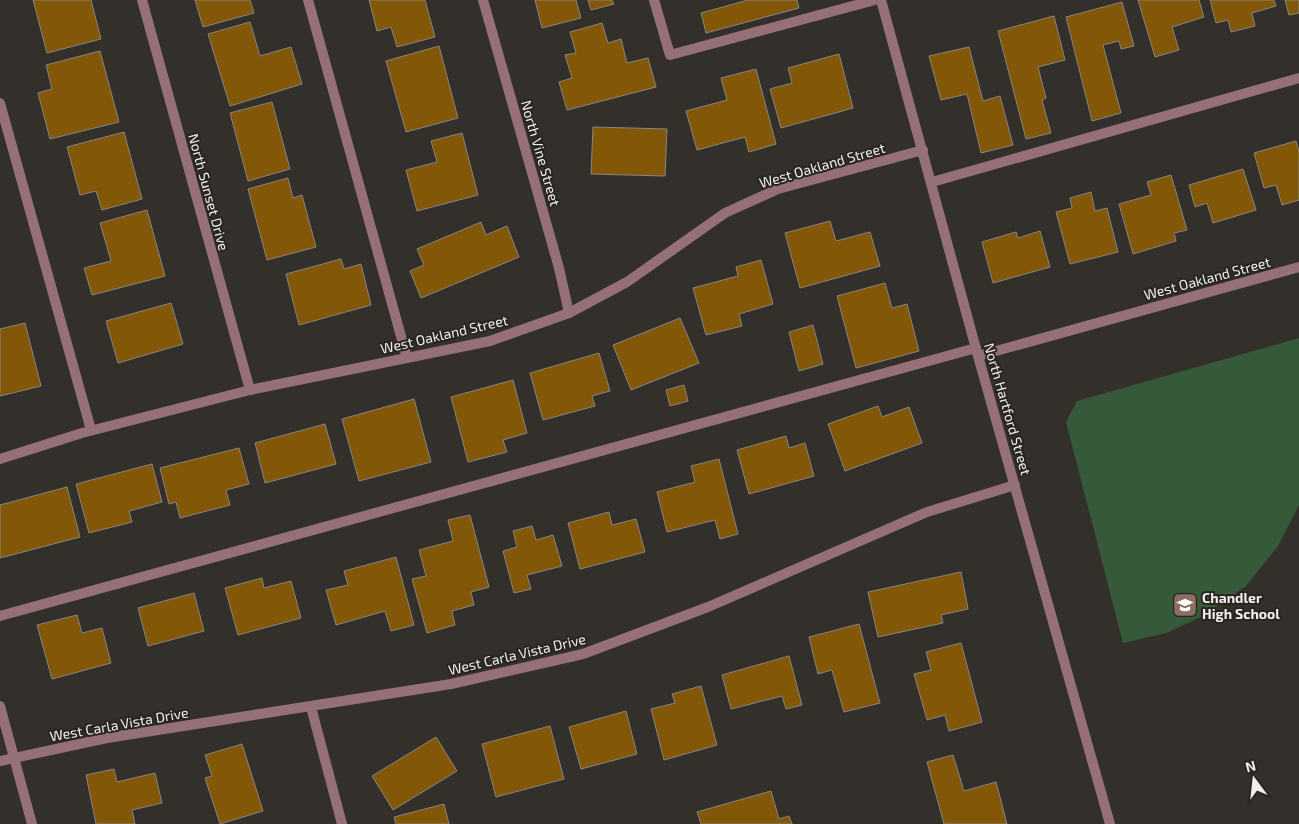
<svg xmlns="http://www.w3.org/2000/svg" width="1299" height="824" viewBox="0 0 1299 824" font-family="'Exo 2',sans-serif">
	<rect width="100%" height="100%" fill="#33302c"/>
	<path fill="#365a39" d="M1299 338V505L1278 546 1246 586 1201 617 1166 633 1123 643 1066 422 1077 401Z"/>
	<g fill="#825707" stroke="#898581">
		<path d="M33 0H91L101 39 47 53Z"/>
		<path d="M195 0H250L254 13 203 27Z"/>
		<path d="M369 0H425L435 37 397 47 391 27 377 31Z"/>
		<path d="M535 0H576L581 18 542 28Z"/>
		<path d="M588 0H612L614 4 591 10Z"/>
		<path d="M748 0H797L799 8 706 33 701 13Z"/>
		<path d="M1138 0H1199L1204 17 1172 27 1179 50 1155 57Z"/>
		<path d="M1210 0H1274L1276 6 1252 13 1255 26 1231 32 1228 20 1216 23Z"/>
		<path d="M1285 0H1299V13L1289 15Z"/>
		<path d="M1122 2 1134 46 1121 49 1119 41 1103 45 1121 113 1092 121 1066 17Z"/>
		<path d="M1054 16 1065 60 1038 67 1046 98 1042 100 1051 133 1026 139 998 31Z"/>
		<path d="M250 22 260 56 291 47 302 84 230 106 208 34Z"/>
		<path d="M602 23 608 43 621 39 627 63 648 58 656 87 567 110 559 82 572 78 565 55 576 53 570 32Z"/>
		<path d="M439 46 458 118 406 132 386 61Z"/>
		<path d="M969 47 983 101 1000 96 1013 145 981 153 967 94 941 100 929 56Z"/>
		<path d="M100 51 119 122 50 139 38 93 52 89 46 65Z"/>
		<path d="M839 54 853 108 781 128 770 89 792 83 788 68Z"/>
		<path d="M756 69 776 144 749 152 745 137 697 150 686 111 727 100 721 78Z"/>
		<path d="M272 102 290 169 248 181 230 113Z"/>
		<path d="M593 127 667 129 665 176 591 174Z"/>
		<path d="M124 132 142 199 102 210 96 191 80 195 67 147Z"/>
		<path d="M462 133 478 195 417 211 406 170 437 162 431 141Z"/>
		<path d="M1296 141 1299 151V200L1282 205 1276 185 1264 188 1254 153Z"/>
		<path d="M1243 169 1256 210 1213 223 1207 203 1195 207 1189 185Z"/>
		<path d="M1171 175 1187 230 1174 233 1176 241 1133 254 1119 204 1151 195 1147 182Z"/>
		<path d="M288 178 293 198 302 195 316 247 267 260 248 189Z"/>
		<path d="M1091 192 1095 211 1107 208 1118 252 1070 264 1056 212 1072 208 1070 198Z"/>
		<path d="M147 210 165 276 92 295 84 268 111 261 100 223Z"/>
		<path d="M830 221 836 241 870 232 880 266 800 288 785 233Z"/>
		<path d="M481 222 486 235 507 226 519 257 421 298 410 271 424 265 417 249Z"/>
		<path d="M1040 231 1050 267 993 283 982 242 1016 232 1018 238Z"/>
		<path d="M341 259 344 269 361 264 371 305 299 325 286 274Z"/>
		<path d="M761 260 773 304 739 314 742 326 706 335 693 288 738 276 736 267Z"/>
		<path d="M885 283 892 308 907 304 919 351 856 368 837 296Z"/>
		<path d="M171 303 183 344 118 363 106 321Z"/>
		<path d="M680 318 699 363 631 390 613 345Z"/>
		<path d="M25 323 41 386 0 396V329Z"/>
		<path d="M813 325 823 364 799 371 789 332Z"/>
		<path d="M599 353 610 391 592 396 595 406 543 420 530 373Z"/>
		<path d="M513 380 527 433 503 440 507 452 468 462 451 397Z"/>
		<path d="M684 385 688 401 670 406 666 390Z"/>
		<path d="M414 399 431 462 359 481 342 419Z"/>
		<path d="M878 406 882 417 909 407 922 443 845 471 828 424Z"/>
		<path d="M325 424 336 464 265 483 255 443Z"/>
		<path d="M786 436 789 448 805 443 814 476 749 494 737 450Z"/>
		<path d="M239 448 249 484 226 490 230 505 180 518 176 502 169 504 160 468Z"/>
		<path d="M719 459 738 534 720 539 715 520 667 532 657 492 695 482 691 466Z"/>
		<path d="M152 464 162 502 129 511 132 522 89 533 76 484Z"/>
		<path d="M67 487 80 537 0 558V505Z"/>
		<path d="M609 512 612 525 636 519 645 552 580 569 568 523Z"/>
		<path d="M470 515 489 587 471 592 474 605 452 611 455 625 427 633 412 579 426 576 419 550 453 541 448 520Z"/>
		<path d="M532 526 536 540 553 535 562 566 527 575 531 589 514 593 503 551 517 547 513 531Z"/>
		<path d="M396 557 414 625 391 631 385 611 336 625 326 590 348 585 344 571Z"/>
		<path d="M961 572 968 609 941 615 943 623 878 637 868 592Z"/>
		<path d="M262 578 264 588 291 581 301 618 238 635 225 588Z"/>
		<path d="M194 593 204 631 148 646 138 608Z"/>
		<path d="M77 615 82 633 102 628 111 663 52 679 37 625Z"/>
		<path d="M859 624 880 703 844 712 832 670 818 674 809 637Z"/>
		<path d="M961 643 982 722 949 731 945 715 927 720 914 674 931 670 926 652Z"/>
		<path d="M789 656 802 705 786 709 782 696 731 709 722 675Z"/>
		<path d="M701 686 717 745 664 760 651 709 675 703 672 694Z"/>
		<path d="M626 711 637 754 581 769 569 727Z"/>
		<path d="M550 726 564 779 496 797 482 744Z"/>
		<path d="M436 737 457 771 393 810 372 776Z"/>
		<path d="M242 744 263 811 220 824 205 778 212 776 205 755Z"/>
		<path d="M953 755 964 791 996 782 1007 824H944L927 762Z"/>
		<path d="M114 769 117 782 155 773 162 803 132 810 135 824H96L86 775Z"/>
		<path d="M771 791 779 819 789 816 792 824H701L697 812Z"/>
		<path d="M444 804 449 824H396L394 817Z"/>
	</g>
	<g fill="none" stroke-linecap="round" stroke-linejoin="round">
		<g stroke="#957177" stroke-width="10">
			<path d="M308 0 407 358"/>
			<path d="M654 0 670 55 875 0"/>
			<path d="M0 103 91 430"/>
			<path d="M932 182 1299 78"/>
			<path d="M0 616 976 348"/>
		</g>
		<g stroke="#957177" stroke-width="10">
			<path d="M142 0 250 390"/>
			<path d="M483 0 559 268 569 313"/>
			<path d="M978 356 1299 267"/>
			<path d="M0 459 82 433 250 390 490 341 569 313 627 282 725 213 778 189 923 150"/>
			<path d="M0 706 32 824"/>
			<path d="M311 707 342 824"/>
			<path d="M0 761 107 738 451 684 583 654 708 607 927 512 1015 485"/>
		</g>
		<path stroke="#957177" stroke-width="10" d="M881 0 978 356 1110 824"/>
	</g>
	<defs>
		<symbol id="school-square" viewBox="-11 -11 22 22"><rect x="-9" y="-9" width="18" height="18" rx="4" fill="#8d6e63" stroke="#292622"/><path d="M0-5L7-2L0 1L-7-2ZM-4 1L0 2.5L4 1V4Q0 6-4 4Z" fill="#fff"/></symbol>
	</defs>
	<g fill-rule="evenodd">
		<use href="#school-square" x="1171" y="591" width="28" height="28"/>
	</g>
	<g text-anchor="middle" dominant-baseline="central" stroke-width="4" stroke-linejoin="round" paint-order="stroke">
		<g font-size="14" fill="#f0eeec" stroke="#292622">
			<text transform="translate(541 153) rotate(74)">North Vine Street</text>
			<text transform="translate(822 165) rotate(-16)">West Oakland Street</text>
			<text transform="translate(209 192) rotate(75)">North Sunset Drive</text>
			<text transform="translate(1207 278) rotate(-15)">West Oakland Street</text>
			<text transform="translate(444 334) rotate(-13)">West Oakland Street</text>
			<text transform="translate(1008 409) rotate(74)">North Hartford Street</text>
			<text transform="translate(517 654) rotate(-13)">West Carla Vista Drive</text>
			<text transform="translate(119 724) rotate(-10)">West Carla Vista Drive</text>
		</g>
		<g font-size="14" font-weight="bold" fill="#f0eeec" stroke="#292622" text-anchor="start">
			<text x="1202" y="597">Chandler<tspan x="1202" dy="16">High School</tspan></text>
		</g>
	</g>
	<g transform="translate(1254 779) rotate(345)" stroke="#292622" stroke-width="4" paint-order="stroke">
	<path d="M0-4L9 19L0 12L-9 19Z" fill="#f0eeec"/>
	<text y="-8" font-size="14" font-weight="bold" text-anchor="middle" fill="#f0eeec">N</text>
	</g>
</svg>
